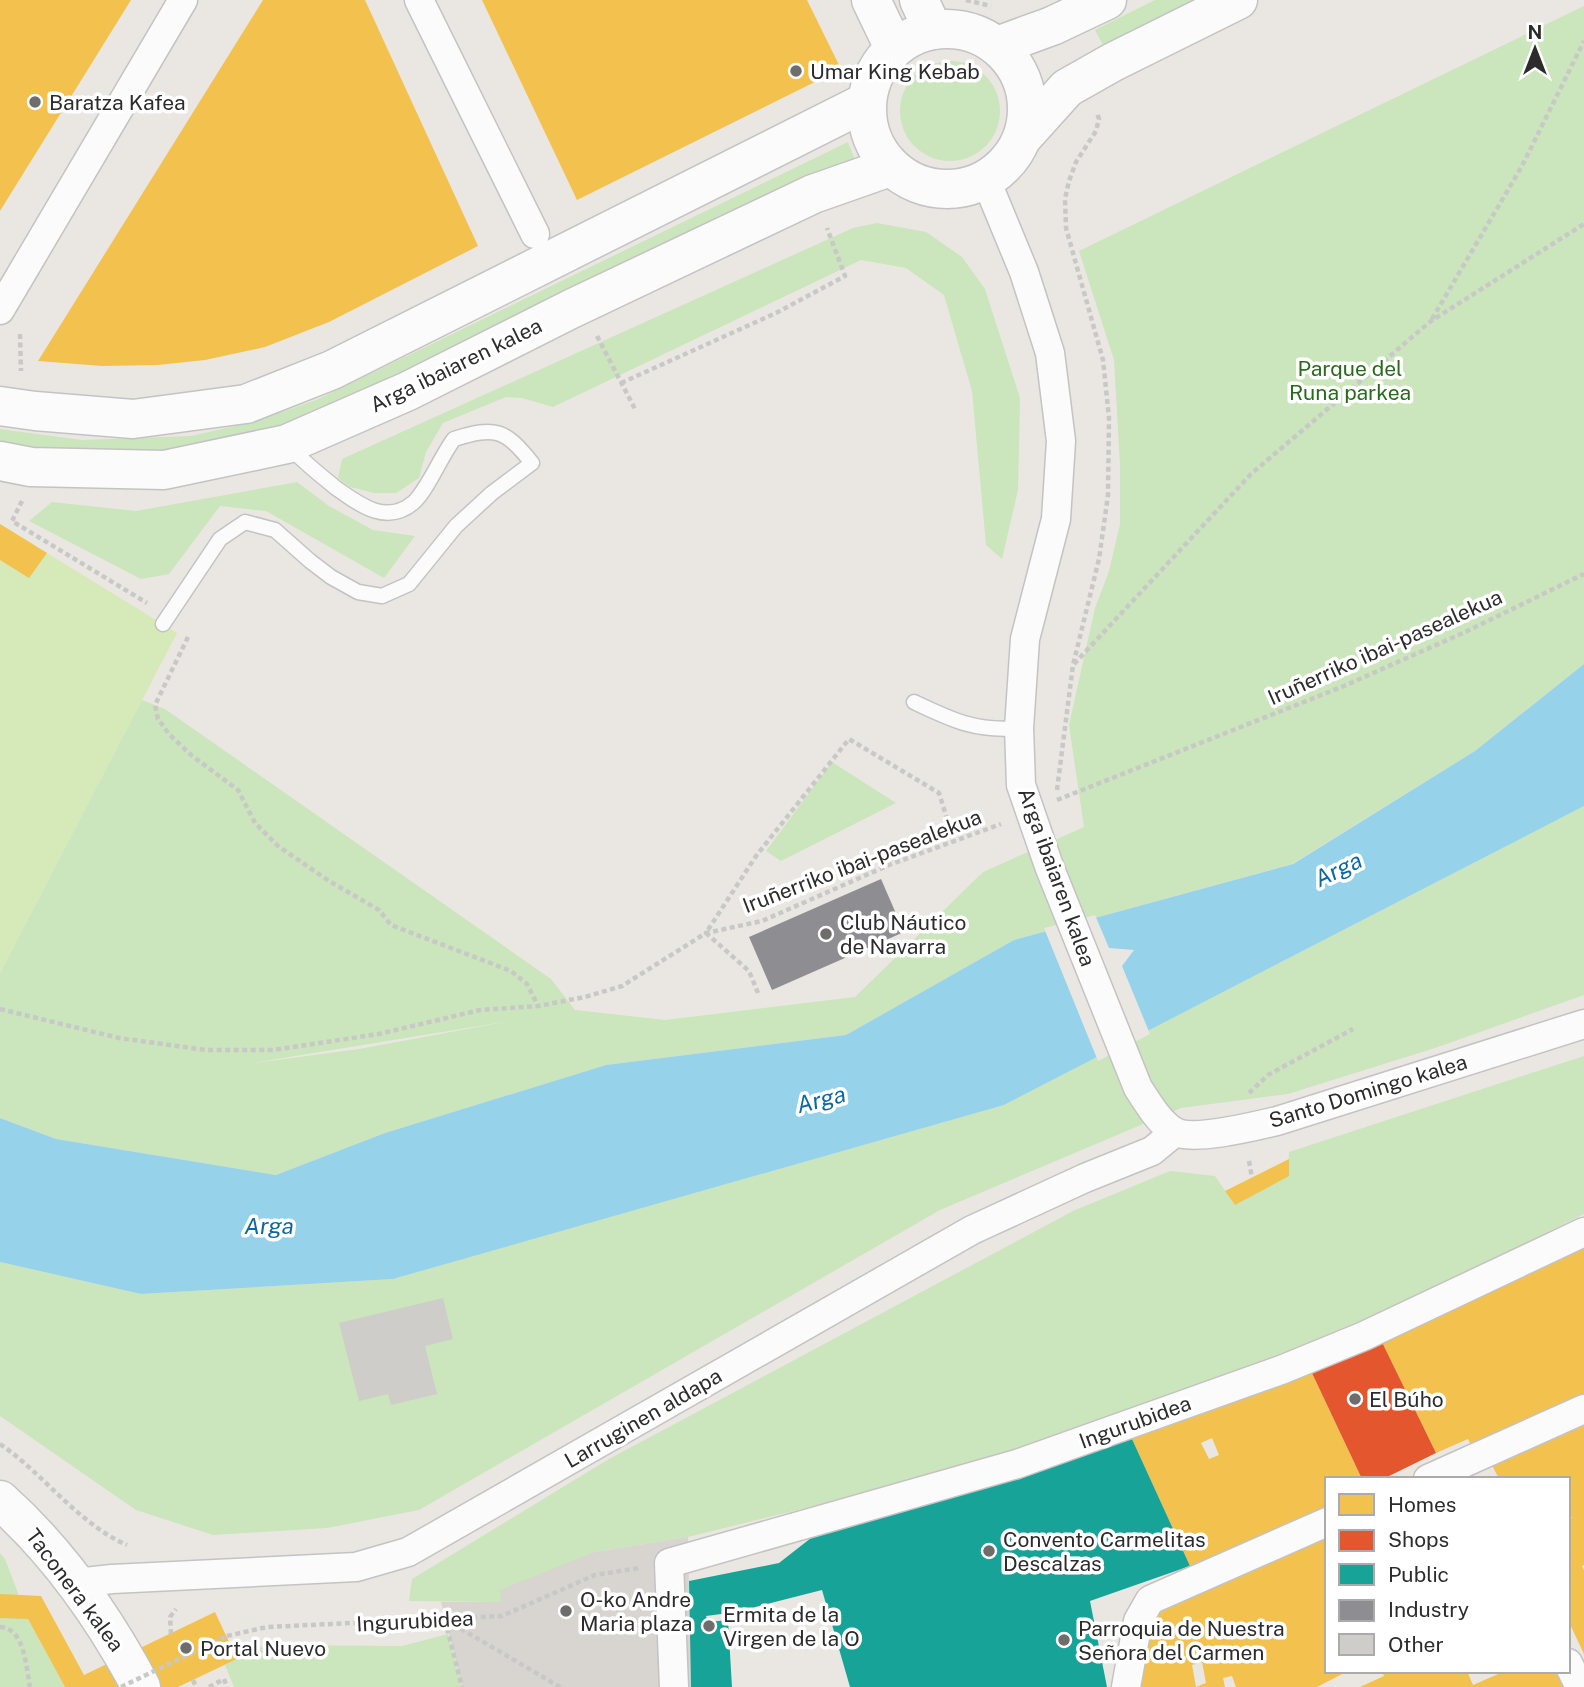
<svg xmlns="http://www.w3.org/2000/svg" width="1584" height="1687" viewBox="0 0 1584 1687" font-family="'Public Sans',sans-serif">
	<rect width="100%" height="100%" fill="#eae7e2"/>
	<g fill="#cbe5bc" fill-rule="evenodd">
		<path d="M1155 0H1198L1104 47 1095 30Z"/>
		<path d="M1584 6V664L1475 751 1292 864 1014 940 846 1035 606 1065 385 1133 276 1175 56 1139 0 1118V973L142 700 165 709 551 979 575 1010 665 1020 855 997 983 872 1084 827 1069 725 1095 608 1109 571 1120 524V465L1114 360 1079 251ZM510 1021 359 1049 246 1064H247Z"/>
		<circle cx="950" cy="111" r="50"/>
		<path d="M848 142 857 165 301 424 186 452 0 448V429L82 440 191 436 253 422 316 400Z"/>
		<path d="M877 223 926 232 962 257 985 289 1020 398 1018 490 1002 559 986 545 972 391 944 295 906 268 861 260 553 407 522 398 506 397 443 423 426 452 419 478 396 493H374L350 487 338 478 342 459 853 228Z"/>
		<path d="M297 482 329 506 373 530 415 536 384 578 266 511 220 506 169 574 141 579 29 521 52 502 136 511Z"/>
		<path d="M832 762 896 803 781 861 766 851Z"/>
		<path d="M1584 806V995L1438 1047 1288 1094 1181 1108 940 1210 419 1510 327 1528 213 1535 136 1510 0 1416V1262L141 1294 393 1279 1004 1105Z"/>
		<path d="M1584 1056V1214L1409 1301 1261 1362 1012 1457 688 1537 595 1552 501 1602 409 1601 412 1579 609 1459 1073 1211 1170 1171 1215 1176 1235 1205 1288 1176 1289 1152Z"/>
		<path d="M0 1553 5 1559 28 1619 65 1687H0Z"/>
		<path d="M448 1634 462 1687H234L225 1665 265 1645 402 1646Z"/>
	</g>
	<path fill="#d6e9b9" d="M0 524 177 633 0 973Z"/>
	<path fill="#d8d5d0" d="M688 1537 691 1687H462L441 1602H501L500 1590 595 1552Z"/>
	<path fill="#97d2eb" d="M1584 664V806L1004 1105 393 1279 141 1294 0 1262V1118L56 1139 276 1175 385 1133 606 1065 846 1035 1014 940 1293 864 1475 751Z"/>
	<path fill="#eae7e2" d="M1095 915 1109 948 1134 950 1122 966 1150 1034 1098 1061 1044 928Z"/>
	<g fill="#f2c14e" fill-rule="evenodd">
		<path d="M0 0H131L0 211Z"/>
		<path d="M263 0H365L478 246 329 322 265 347 205 360 158 365 102 366 38 361Z"/>
		<path d="M482 0H807L841 69 577 200Z"/>
		<path d="M0 524 47 553 29 578 0 560Z"/>
		<path d="M1289 1159V1176L1235 1205 1225 1191Z"/>
		<path d="M1584 1243V1396L1471 1445 1468 1439 1436 1453 1381 1340Z"/>
		<path d="M1311 1371 1362 1479H1327V1507L1247 1546 1190 1566 1132 1439 1153 1431 1151 1426ZM1212 1438 1219 1455 1209 1459 1201 1443Z"/>
		<path d="M1584 1417V1565L1582 1566 1584 1570V1654L1568 1620V1520L1572 1518 1568 1511V1479H1499L1489 1459Z"/>
		<path d="M1327 1533V1671H1348L1317 1687H1236L1232 1676 1223 1678 1225 1687H1134L1152 1607ZM1202 1662 1206 1683 1196 1687 1192 1665Z"/>
		<path d="M0 1594 41 1596 84 1675 215 1612 237 1659 178 1687H65L28 1619 0 1618Z"/>
		<path d="M1382 1671H1467L1473 1685 1505 1671H1566L1574 1687H1360L1384 1676Z"/>
	</g>
	<path fill="#e4572e" d="M1381 1340 1436 1453 1383 1479H1362L1311 1371Z"/>
	<path fill="#17a398" d="M1132 1439 1190 1566 1090 1601 1107 1687H850L822 1590 736 1612 706 1616 708 1622 728 1620 732 1687H691L689 1581 779 1563 811 1538Z"/>
	<path fill="#8d8d92" d="M881 879 904 932 772 990 749 937Z"/>
	<path fill="#cfcdc9" d="M443 1298 453 1339 425 1346 437 1394 391 1405 388 1394 359 1401 339 1323Z"/>
	<g fill="none" stroke-linecap="round" stroke-linejoin="round">
		<defs>
			<g id="lane">
				<path d="M163 624 220 539 245 522 275 530 310 561 331 577 358 592 382 596 409 584 456 526 492 493 532 463C505 429 495 426 454 439 441 456 427 491 413 503 386 525 360 505 336 488 319 474 303 462 288 445"/>
				<path d="M914 702C952 720 976 732 1019 728"/>
			</g>
			<g id="street">
				<path d="M419 0 535 234"/>
				<path d="M986 180 1024 272 1050 353 1061 441 1056 519 1025 639 1019 728 1021 785 1049 866 1138 1088C1148 1103 1158 1121 1173 1131 1191 1142 1256 1126 1277 1121L1584 1024"/>
				<path d="M0 310 183 0"/>
				<path d="M1428 1479 1584 1409"/>
				<path d="M76 1583 112 1579 356 1567 408 1552 972 1230 1085 1178 1152 1151 1175 1132"/>
				<path d="M1568 1663 1580 1687"/>
				<path d="M674 1687 669 1563 1017 1464 1281 1370 1364 1336 1584 1232"/>
				<path d="M1126 1687 1138 1621 1150 1600 1327 1522"/>
			</g>
			<g id="secondary">
				<path d="M871 0 894 48"/>
				<path d="M919 0 933 30"/>
				<circle cx="947" cy="109" r="80"/>
				<path d="M997 46 1052 26 1107 0"/>
				<path d="M1022 138 1067 88 1113 62 1238 0"/>
				<path d="M0 406 35 411 133 419 246 404 332 370 866 102"/>
				<path d="M0 461 31 467 164 470 287 444 408 391 571 309 813 194 890 167"/>
				<path d="M0 1500C58 1552 105 1619 141 1687"/>
			</g>
		</defs>
		<use href="#lane" stroke="#c4c3c3" stroke-width="17"/>
		<use href="#street" stroke="#c4c3c3" stroke-width="31"/>
		<use href="#secondary" stroke="#c4c3c3" stroke-width="41"/>
		<g stroke="#c8c8c7" stroke-width="4.5" stroke-dasharray="5 3.5" stroke-linecap="butt">
			<path d="M966 0 991 6"/>
			<path d="M1432 319 1522 166 1584 41"/>
			<path d="M20 334 21 371"/>
			<path d="M597 336 636 411"/>
			<path d="M621 383 776 313 845 276 827 228"/>
			<path d="M22 501 12 521 147 603"/>
			<path d="M188 637 155 705 158 719 169 734 191 755 238 790 255 823 278 846 329 881 379 910 391 925 511 971 527 984 538 1006"/>
			<path d="M1074 664 1251 474 1431 321 1584 224"/>
			<path d="M1057 790 1073 665 1099 559 1108 495 1109 418 1103 360 1066 228 1065 199 1069 181 1076 162 1096 131 1099 119 1097 113"/>
			<path d="M1057 800 1344 686 1463 633 1584 574"/>
			<path d="M758 993 749 971 706 933 756 856 849 739 939 793 954 841"/>
			<path d="M0 1009 119 1038 206 1050H273L379 1034 480 1010 538 1006 585 997 622 986 706 933 762 921 889 865 1001 824"/>
			<path d="M1249 1093 1268 1075 1353 1029"/>
			<path d="M1249 1161 1252 1178"/>
			<path d="M0 1444C44 1474 77 1523 127 1545"/>
			<path d="M445 1620 462 1687"/>
			<path d="M446 1620 560 1687"/>
			<path d="M0 1627C25 1628 26 1668 30 1687"/>
			<path d="M171 1634 170 1617 176 1609"/>
			<path d="M227 1636 267 1627 502 1616 595 1575 639 1568"/>
			<path d="M193 1680 196 1687"/>
			<path d="M209 1687 224 1679 227 1687"/>
		</g>
		<use href="#lane" stroke="#fcfbfb" stroke-width="14"/>
		<use href="#street" stroke="#fcfbfb" stroke-width="28"/>
		<use href="#secondary" stroke="#fcfbfb" stroke-width="38"/>
		<path stroke="#c8c8c7" stroke-width="4.5" stroke-dasharray="5 3.5" stroke-linecap="butt" d="M121 1687 227 1636"/>
	</g>
	<g fill="#6e6d6c" stroke="#fff" stroke-width="2.5">
		<circle cx="796" cy="71" r="7"/>
		<circle cx="35" cy="102" r="7"/>
		<circle cx="826" cy="934" r="7"/>
		<circle cx="1355" cy="1399" r="7"/>
		<circle cx="989" cy="1551" r="7"/>
		<circle cx="566" cy="1611" r="7"/>
		<circle cx="709" cy="1626" r="7"/>
		<circle cx="1064" cy="1640" r="7"/>
		<circle cx="186" cy="1648" r="7"/>
	</g>
	<g text-anchor="middle" dominant-baseline="central" stroke-width="7" stroke-linejoin="round" paint-order="stroke">
		<g font-size="21" fill="#2c2c2c" stroke="#fff" text-anchor="start">
			<text x="810" y="71">Umar King Kebab</text>
			<text x="49" y="102">Baratza Kafea</text>
			<text x="840" y="922">Club Náutico<tspan x="840" dy="24">de Navarra</tspan></text>
			<text x="1369" y="1399">El Búho</text>
			<text x="1003" y="1539">Convento Carmelitas<tspan x="1003" dy="24">Descalzas</tspan></text>
			<text x="580" y="1599">O-ko Andre<tspan x="580" dy="24">Maria plaza</tspan></text>
			<text x="723" y="1614">Ermita de la<tspan x="723" dy="24">Virgen de la O</tspan></text>
			<text x="1078" y="1628">Parroquia de Nuestra<tspan x="1078" dy="24">Señora del Carmen</tspan></text>
			<text x="200" y="1648">Portal Nuevo</text>
		</g>
		<g font-size="21" fill="#2c2c2c" stroke="#fff">
			<text transform="translate(456 365) rotate(-26)">Arga ibaiaren kalea</text>
			<text transform="translate(1385 647) rotate(-24)">Iruñerriko ibai-pasealekua</text>
			<text transform="translate(862 861) rotate(-21)">Iruñerriko ibai-pasealekua</text>
			<text transform="translate(1057 877) rotate(70)">Arga ibaiaren kalea</text>
			<text transform="translate(1368 1091) rotate(-17)">Santo Domingo kalea</text>
			<text transform="translate(643 1418) rotate(-30)">Larruginen aldapa</text>
			<text transform="translate(1135 1422) rotate(-20)">Ingurubidea</text>
			<text transform="translate(75 1590) rotate(53)">Taconera kalea</text>
			<text transform="translate(415 1621) rotate(-3)">Ingurubidea</text>
		</g>
		<g font-size="21" fill="#286b1b" stroke="#fff">
			<text x="1350" y="368">Parque del<tspan x="1350" dy="24">Runa parkea</tspan></text>
		</g>
		<g font-size="23" font-style="italic" fill="#0d68a0" stroke="#fff">
			<text transform="translate(1338 869) rotate(-26)">Arga</text>
			<text transform="translate(821 1099) rotate(-14)">Arga</text>
			<text x="269" y="1225">Arga</text>
		</g>
	</g>
	<rect x="1325" y="1477" width="245" height="196" fill="#ffffff" stroke="#ababab" stroke-width="2"/>
	<rect x="1339" y="1494" width="35" height="21" fill="#f2c14e" stroke="#ababab" stroke-width="2"/>
	<text x="1388" y="1512" font-size="21" fill="#2c2c2c">Homes</text>
	<rect x="1339" y="1530" width="35" height="21" fill="#e4572e" stroke="#ababab" stroke-width="2"/>
	<text x="1388" y="1547" font-size="21" fill="#2c2c2c">Shops</text>
	<rect x="1339" y="1564" width="35" height="21" fill="#17a398" stroke="#ababab" stroke-width="2"/>
	<text x="1388" y="1582" font-size="21" fill="#2c2c2c">Public</text>
	<rect x="1339" y="1600" width="35" height="21" fill="#8d8d92" stroke="#ababab" stroke-width="2"/>
	<text x="1388" y="1617" font-size="21" fill="#2c2c2c">Industry</text>
	<rect x="1339" y="1634" width="35" height="21" fill="#cfcdc9" stroke="#ababab" stroke-width="2"/>
	<text x="1388" y="1652" font-size="21" fill="#2c2c2c">Other</text>
	<g transform="translate(1535 49)" stroke="#ffffff" stroke-width="5" paint-order="stroke">
	<path d="M0-5L12 26L0 18L-12 26Z" fill="#2c2c2c"/>
	<text y="-10" font-size="19" font-weight="bold" text-anchor="middle" fill="#2c2c2c">N</text>
	</g>
</svg>
